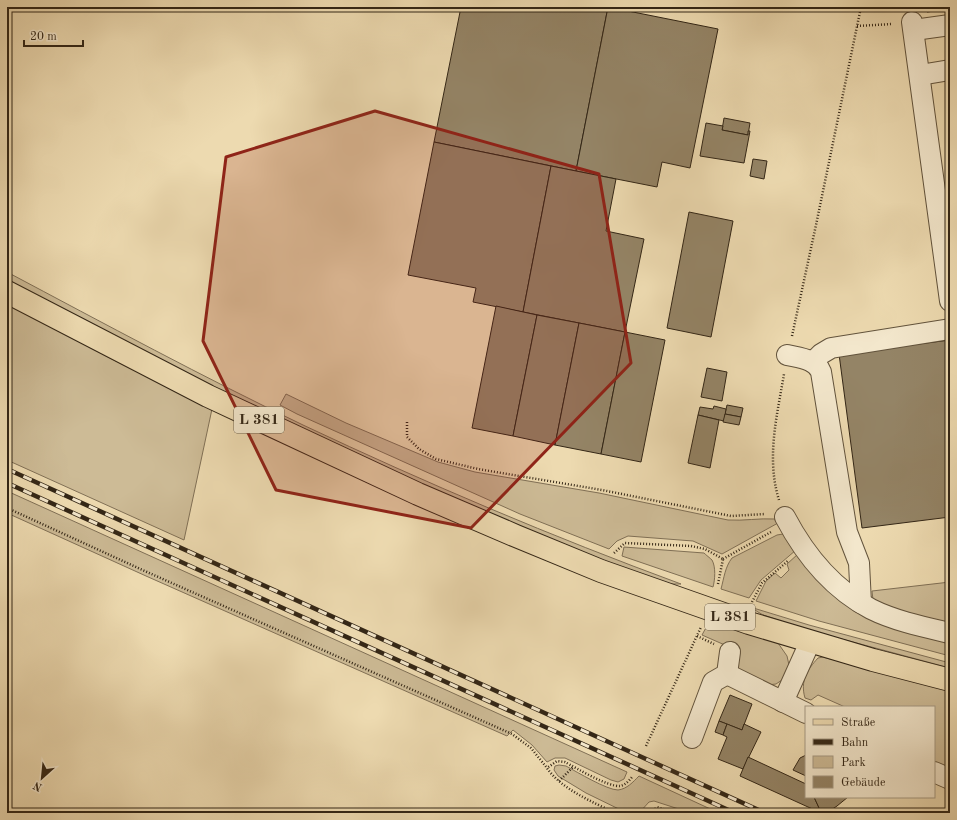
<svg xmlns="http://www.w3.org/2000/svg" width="957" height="820" viewBox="0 0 957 820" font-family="'Old Standard TT',serif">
	<rect width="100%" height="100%" fill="#eddab0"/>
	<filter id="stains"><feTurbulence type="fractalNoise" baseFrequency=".005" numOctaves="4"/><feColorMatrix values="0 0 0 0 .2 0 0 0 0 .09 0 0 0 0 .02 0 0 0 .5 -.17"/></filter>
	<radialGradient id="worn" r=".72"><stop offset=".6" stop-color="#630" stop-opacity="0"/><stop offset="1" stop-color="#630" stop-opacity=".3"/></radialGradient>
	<g fill="#cdbb96" stroke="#807056">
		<path d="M7 272C105 324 203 377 303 425 426 483 553 537 681 584H671L605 562 399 476 210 385 7 280Z"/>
		<path d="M7 303 108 357 212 409 184 540 7 460Z"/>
		<path d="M286 394 346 423 438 462 475 472 599 493 728 520C744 521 759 518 775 519L778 523 722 554 693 541 628 536 617 541 609 549 520 514 297 414 280 405Z"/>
		<path d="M7 491 627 772 624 779 618 782 611 780 565 758H555L547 762 532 745 513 730 507 736 146 576 7 513Z"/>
		<path d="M783 534 788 536 796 550 761 580 749 598 721 589C724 578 725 567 732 558L777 535Z"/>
		<path d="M624 547 704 553C706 555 710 558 712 560 716 567 715 580 713 587L622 556Z"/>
		<path d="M798 554 810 570 950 639V656L819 621 756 601 766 581 775 573 781 578 789 570 787 564Z"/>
		<path d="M950 582V624L905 612 873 600 872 591Z"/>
		<path d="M750 607 809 625 950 663V668L808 630 763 615Z"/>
		<path d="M709 622 778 643 787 656 789 665 785 678 776 684 767 685 732 668 734 649 702 635Z"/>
		<path d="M823 657 950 691V774L934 766V707H845L818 695 811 700 805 698C800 681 807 670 818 658Z"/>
		<path d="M559 765 566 766C577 772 607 790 618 790 627 789 633 782 639 776L719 813H691L654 801 649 802 639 813H627L586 793 558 776 554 770 555 766Z"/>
	</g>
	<g fill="#948466" stroke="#332616">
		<path d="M461 7H608L576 171 434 142Z"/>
		<path d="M608 7 718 29 690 168 662 162 657 187 576 171Z"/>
		<path d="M926 7H949V9L927 12Z"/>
		<path d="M724 118 750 123 748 135 722 130Z"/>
		<path d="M706 123 723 126 722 130 748 135V131H750L744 163 700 156Z"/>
		<path d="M434 142 551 166 523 312 473 302 476 288 408 275Z"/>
		<path d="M753 159 767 161 764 179 750 176Z"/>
		<path d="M551 166 616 179 606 231 644 239 625 332 523 312Z"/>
		<path d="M689 212 733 221 711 337 667 328Z"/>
		<path d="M496 306 537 315 513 436 472 428Z"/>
		<path d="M537 315 579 323 555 445 513 436Z"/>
		<path d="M579 323 625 332 601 454 555 445Z"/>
		<path d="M625 332 665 340 641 462 601 454Z"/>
		<path d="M950 340V517L862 528 839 354Z"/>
		<path d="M707 368 727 372 722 401 701 397Z"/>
		<path d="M727 405 743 408 741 417 725 414Z"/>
		<path d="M714 406 726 409 724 421 698 415 700 407 713 409Z"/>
		<path d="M725 414 741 417 739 425 723 422Z"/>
		<path d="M698 415 719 420 710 468 688 463Z"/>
		<path d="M730 695 752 704 742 730 719 721Z"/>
		<path d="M719 721 727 724 723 735 715 732Z"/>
		<path d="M727 724 742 730 744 724 761 732 743 769 718 759 727 737 723 735Z"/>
		<path d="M806 755V776L793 770 800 758Z"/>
		<path d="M748 757 806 784V797H814L820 810 819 812 740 776Z"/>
		<path d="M814 797H848L837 806 831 810H820Z"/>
	</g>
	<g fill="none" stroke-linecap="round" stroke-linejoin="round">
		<defs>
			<g id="minor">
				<path d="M912 22 950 301"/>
				<path d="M914 30 950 25"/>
				<path d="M920 75 950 70"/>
				<path d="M787 355C800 358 816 359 821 372L847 532 859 563 861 603"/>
				<path d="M813 362 821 354 831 348 950 329"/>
				<path d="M785 517C805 555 833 589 871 609 895 621 924 627 950 633"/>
				<path d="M727 674 806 713"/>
				<path d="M783 702 810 642"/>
				<path d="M692 738 713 682 727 674 730 652"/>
				<path d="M934 772 950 779"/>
			</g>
			<path id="major" d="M7 292 208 396 418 494 516 536 601 571 749 623 873 660 950 680"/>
		</defs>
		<use href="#minor" stroke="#62533c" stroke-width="22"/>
		<use href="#major" stroke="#332616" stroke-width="24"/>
		<g stroke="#332616" stroke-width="2.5" stroke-dasharray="1 2" stroke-linecap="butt">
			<path d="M857 26 892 24"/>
			<path d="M7 268 12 271"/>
			<path d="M792 336 816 225 861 7"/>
			<path d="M407 422V437L419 449 436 459 478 469 602 490 731 516 765 514"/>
			<path d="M779 500C766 458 777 416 784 374"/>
			<path d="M7 508 147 572 512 734 531 748 547 768"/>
			<path d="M614 553 625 543 691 546 705 549 723 559"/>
			<path d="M723 559 771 532"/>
			<path d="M718 584 723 559"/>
			<path d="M752 602 762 583 789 560"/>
			<path d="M697 636 714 644"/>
			<path d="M646 746 701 627"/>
			<path d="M559 781 573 767"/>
			<path d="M615 813C593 802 561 789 547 768L557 761 565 762C576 768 608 787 620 786 625 785 629 781 632 777"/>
			<path d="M651 813 657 807 675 813"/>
		</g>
		<use href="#minor" stroke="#f3e7cc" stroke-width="20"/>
		<use href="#major" stroke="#eddab0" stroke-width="22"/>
		<defs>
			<g id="rail">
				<path d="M7 469 765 813"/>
				<path d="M7 483 735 813"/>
			</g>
		</defs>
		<use href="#rail" stroke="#332616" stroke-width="4.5"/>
		<use href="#rail" stroke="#f3e7cc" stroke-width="3" stroke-dasharray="9" stroke-linecap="butt"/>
	</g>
	<path fill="#8f2418" fill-opacity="0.2" stroke="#8f2418" stroke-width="3" stroke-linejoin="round" d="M375 111 599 174 631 363 471 528 276 490 203 341 226 157Z"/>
	<g text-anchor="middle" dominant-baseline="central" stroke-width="4" stroke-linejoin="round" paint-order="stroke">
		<g fill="#f3e7cc" stroke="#6d604d" stroke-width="1">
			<rect x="234" y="407" width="50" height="26" rx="3"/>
			<rect x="705" y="604" width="50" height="26" rx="3"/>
		</g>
		<g font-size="15" font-weight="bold" fill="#332616">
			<text x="259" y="420">L 381</text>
			<text x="730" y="617">L 381</text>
		</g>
	</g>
	<rect width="957" height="820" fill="none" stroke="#eddab0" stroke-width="24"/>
	<rect x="8" y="8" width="941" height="804" fill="none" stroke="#332616" stroke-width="2"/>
	<rect x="12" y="12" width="933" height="796" fill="none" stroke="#332616"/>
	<rect x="805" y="706" width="130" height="92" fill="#f3e7cc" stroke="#a69a83"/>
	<rect x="813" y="719" width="20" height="6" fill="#eddab0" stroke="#a69a83"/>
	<text x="841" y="726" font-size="12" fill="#332616">Straße</text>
	<rect x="813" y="739" width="20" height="6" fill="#332616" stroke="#a69a83"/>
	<text x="841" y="746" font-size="12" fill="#332616">Bahn</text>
	<rect x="813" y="756" width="20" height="12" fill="#cdbb96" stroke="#a69a83"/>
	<text x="841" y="766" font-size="12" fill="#332616">Park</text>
	<rect x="813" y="776" width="20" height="12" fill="#948466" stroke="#a69a83"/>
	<text x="841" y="786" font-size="12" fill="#332616">Gebäude</text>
	<g transform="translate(42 778) rotate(207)" stroke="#f3e7cc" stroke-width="3" paint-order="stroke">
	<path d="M0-3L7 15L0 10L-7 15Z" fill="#332616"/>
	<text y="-6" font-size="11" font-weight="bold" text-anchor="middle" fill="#332616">N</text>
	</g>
	<path d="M24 40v6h59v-6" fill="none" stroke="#332616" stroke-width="2"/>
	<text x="30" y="40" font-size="12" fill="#332616" stroke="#f3e7cc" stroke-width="3" paint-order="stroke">20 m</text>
	<rect width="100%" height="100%" filter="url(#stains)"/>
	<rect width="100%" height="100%" fill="url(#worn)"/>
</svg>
